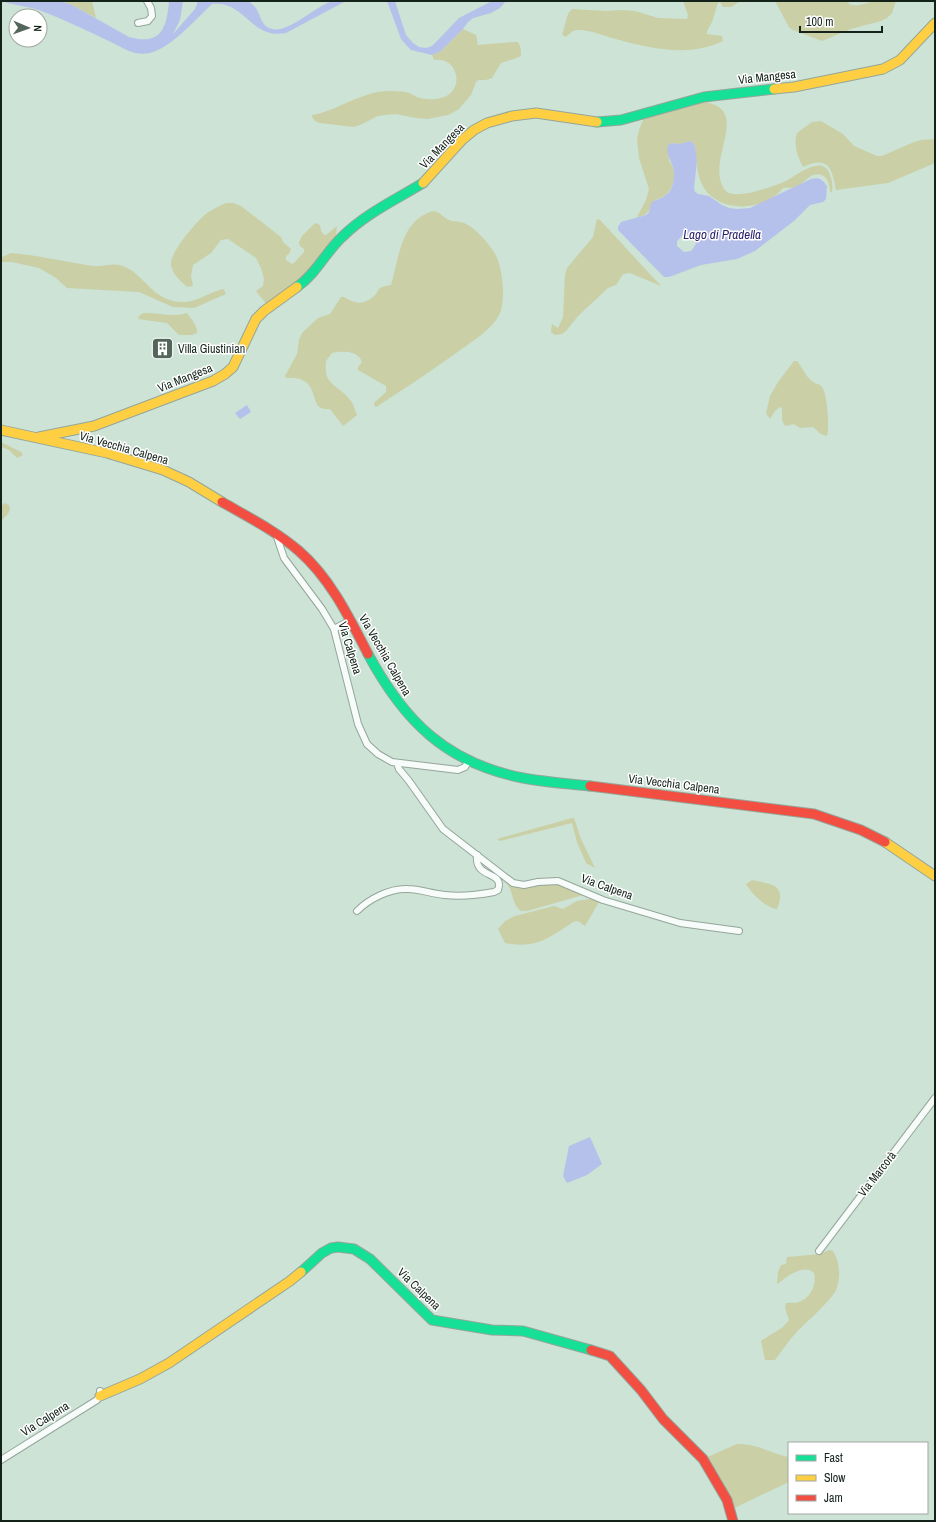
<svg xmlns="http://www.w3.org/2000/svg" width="936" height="1522" viewBox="0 0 936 1522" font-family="'Archivo Narrow',sans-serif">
	<rect width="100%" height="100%" fill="#cce3d5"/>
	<g fill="#cacfa6">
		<path d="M60 1H92L96 18 72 5Z"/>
		<path d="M683 1H741L731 7H723L720 2 718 3 712 22 707 31V34L722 36 723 41C688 58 648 48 612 38 602 35 583 27 573 31 571 32 568 35 566 37L562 35 568 14 572 9 607 11 620 10 635 11 658 18 687 19 688 15Z"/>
		<path d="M775 1H848L849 4C858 8 867 2 875 1 882 0 889 1 896 1L892 13 887 18 881 21 851 29 822 41 793 30 789 27Z"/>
		<path d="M463 29 476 35 478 45 514 42H518C521 47 521 50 521 56L519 57 501 63 492 78 486 80H479L476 82 471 95 459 109 448 115 427 119 416 118 396 114 385 115 378 116 362 124 354 127 320 123 315 121 312 117V115C317 114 322 113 327 111 347 104 365 92 387 91 393 91 400 91 406 92 410 93 413 95 417 97 424 100 437 100 444 97 465 89 458 56 434 60L432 55 441 51Z"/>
		<path d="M699 101C754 107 708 154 722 185 724 190 728 194 733 194 747 196 771 187 784 182 795 177 823 152 830 175 832 180 833 186 832 192H830C830 181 824 170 811 176 806 179 803 183 798 186 794 189 788 187 783 188 765 211 721 214 704 188 696 175 697 160 695 146L691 141 679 144 672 143C671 147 668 155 669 159 669 162 672 164 673 168 677 182 670 197 655 200 650 209 648 216 637 217L646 200 649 189 639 158 637 139 639 130 645 115Z"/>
		<path d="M821 121 843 134 854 146 877 156H882L914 142 921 140 935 139V163L888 183 836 190C832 169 829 155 803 167 798 158 793 143 797 133L812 122Z"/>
		<path d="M226 203H233L241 206 281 237 283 242 291 249 289 254 286 256V260L292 264 295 262 304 252V249L300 246 299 242 302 236 315 223 320 225 321 231 324 235H326L337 226 335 242 316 267 268 306 256 291 263 286 264 280 263 275 261 268 256 258 228 239 221 240 211 253 193 265 191 276 193 286 187 287C181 281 172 274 171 265 169 253 197 221 207 213 213 209 219 206 226 203Z"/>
		<path d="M434 211C442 213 443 218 449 220 453 222 459 221 464 223 476 228 487 242 494 252 503 266 507 303 498 317 490 331 468 344 455 354 429 372 403 390 376 407H375L374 403 386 392V386L358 370V367L362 362C358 350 342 351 332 353L326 361C323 387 339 384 351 401 354 405 355 411 357 415L343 426 330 409C327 409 323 409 321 408 310 403 319 375 286 378L285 376 297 354 299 340 302 333 318 318 330 314 341 297H344C353 303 363 306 373 297 376 295 377 292 379 289 382 286 387 286 391 285 399 259 401 218 434 211Z"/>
		<path d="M597 219 600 220 661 286 630 273 623 274 616 285 608 288 578 316 566 331 562 334 555 335 551 332 552 324 558 328 563 317 565 275 567 268 593 237Z"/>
		<path d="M11 253C38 255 65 262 93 266 102 267 111 263 120 265 146 273 151 303 185 302 199 301 209 292 223 289L224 290 226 294 194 308 173 307 139 292 67 288 56 278 39 268 12 262H1L2 257Z"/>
		<path d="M143 313C158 312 172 318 187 313 191 319 198 326 197 333L192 335H179L167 323 138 319 139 316Z"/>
		<path d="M794 361H797C803 368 805 376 812 381 815 384 819 383 822 387 827 393 830 428 827 436L821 434 813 427 800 428 794 424 785 426 782 420V408L780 407 775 411 770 419 766 413 770 396 778 382Z"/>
		<path d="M1 442 21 452 23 455 17 458 9 450 1 447Z"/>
		<path d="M5 503 9 505C12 512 6 516 1 521V506Z"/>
		<path d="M572 818H574L581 839 595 868 586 863 577 842 572 823 500 841 497 839Z"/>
		<path d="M481 861 517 884 556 882 592 895H583L527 911H521C511 904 514 892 507 884 500 875 486 871 481 861Z"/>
		<path d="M752 880C772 884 787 885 777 909 767 909 751 893 746 884Z"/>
		<path d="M590 899 598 900 599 902 585 926 578 921 573 922C549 938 536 949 505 943L498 929 505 921 515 916 554 906 563 909 577 901Z"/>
		<path d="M829 1250 833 1251C840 1262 841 1278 836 1290 831 1301 805 1323 796 1333 788 1341 782 1351 775 1360H765L761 1341 783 1327 789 1320 785 1308 786 1303C791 1302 795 1304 799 1302 811 1298 817 1284 814 1273 803 1263 787 1277 777 1284L778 1272 781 1265 786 1264 787 1257 820 1254Z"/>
		<path d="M737 1444C759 1444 769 1453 789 1457V1482L730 1510 703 1459Z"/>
	</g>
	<g fill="#b6c1eb" fill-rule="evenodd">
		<path d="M1 1H60L72 5 129 37C161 46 167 28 169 1H183L180 20 173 34 195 9 198 1H248C251 3 253 5 255 7 261 14 260 24 269 28 286 36 314 7 330 2 335 0 341 1 346 1L286 33C251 40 245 0 212 4 196 19 171 48 150 53 137 56 126 50 115 44 90 32 65 20 39 10 27 6 12 5 1 1Z"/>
		<path d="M387 1H395L406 35 413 43 419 47 426 48 432 46 438 40 459 18 492 1H506L500 8 491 13 473 18 468 22 463 29 441 51 432 55 411 50 407 46 401 39Z"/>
		<path d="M691 141 695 146 697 161 694 188 695 192 698 194 709 196 722 205 729 208 738 209 750 208 811 179C819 177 822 179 827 186L826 199 823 202 810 205 794 221 755 251 737 259 701 265 669 277H664L618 230V227L621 222 646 215 649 212 651 203C656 199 662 199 667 194 674 189 675 174 673 167 670 158 666 155 668 145L672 143 679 144ZM688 234 693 236 696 244 691 251 684 252 677 246V241L683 235Z"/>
		<path d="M247 405 251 412 240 419 235 413Z"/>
		<path d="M590 1137 602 1164 587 1175 567 1183 563 1176 569 1146Z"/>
	</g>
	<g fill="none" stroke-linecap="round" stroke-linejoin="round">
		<defs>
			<g id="street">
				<path d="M138 23 148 21 152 16 151 8 147 1"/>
				<path d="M276 534 284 558 322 609 334 629 358 724 367 744 378 754 392 762 458 770 465 767 468 762"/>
				<path d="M334 629 351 620"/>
				<path d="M397 763 399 769 409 781 443 829 513 883 524 885 538 882 558 881 603 900 680 923 739 931"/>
				<path d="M357 911C369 899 390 888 408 889 420 889 432 894 445 895 462 897 478 895 494 892L498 890C505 870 474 880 477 855"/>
				<path d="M819 1251 935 1098"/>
				<path d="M1 1460 97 1400 100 1396V1391"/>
			</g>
			<g id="fast">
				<path d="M597 122 621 120 704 97 774 89"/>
				<path d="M297 287C316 274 325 253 342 237 365 214 395 200 423 183"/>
				<path d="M368 654C404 721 446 763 523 778 545 782 568 784 590 786"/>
				<path d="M301 1272 322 1253 331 1248 338 1247 354 1249 370 1259 432 1320 492 1330 523 1331 591 1350"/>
			</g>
			<g id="slow">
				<path d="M774 89 794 87 883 69 900 60 935 23"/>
				<path d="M423 183 462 140 474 130 487 123 512 116 536 113 597 122"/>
				<path d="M1 430 107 453 163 470 189 482 222 502"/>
				<path d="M39 437 94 426 213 381 225 374 233 367 256 319 264 311 297 287"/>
				<path d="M885 842 935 876"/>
				<path d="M100 1396 140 1379 169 1363 290 1281 301 1272"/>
			</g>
			<g id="jam">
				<path d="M222 502C248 517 276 531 299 551 330 578 349 617 368 654"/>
				<path d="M590 786 814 814 861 830 885 842"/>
				<path d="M591 1350 610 1356 641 1390 663 1419 703 1459 727 1500 733 1521"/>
			</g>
		</defs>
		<use href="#street" stroke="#94a69b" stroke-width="8"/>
		<use href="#fast" stroke="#94a69b" stroke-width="11"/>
		<use href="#slow" stroke="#94a69b" stroke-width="11"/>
		<use href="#jam" stroke="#94a69b" stroke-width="11"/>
		<use href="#street" stroke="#f7fbf9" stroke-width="6"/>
		<use href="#fast" stroke="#16e098" stroke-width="9"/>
		<use href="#slow" stroke="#ffcf43" stroke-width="9"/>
		<use href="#jam" stroke="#f24e42" stroke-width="9"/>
	</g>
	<defs>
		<symbol id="building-square" viewBox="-11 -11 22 22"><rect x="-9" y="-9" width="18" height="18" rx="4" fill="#54665b" stroke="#fff"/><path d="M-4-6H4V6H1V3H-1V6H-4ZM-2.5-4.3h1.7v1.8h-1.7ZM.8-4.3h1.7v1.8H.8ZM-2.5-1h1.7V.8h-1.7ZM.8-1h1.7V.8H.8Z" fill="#fff"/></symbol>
	</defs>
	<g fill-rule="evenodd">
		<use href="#building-square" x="150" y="336" width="25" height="25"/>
	</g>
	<g text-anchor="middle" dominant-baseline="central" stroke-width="3" stroke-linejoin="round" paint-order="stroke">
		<g font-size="12" fill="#13231a" stroke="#fff">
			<text transform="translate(767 77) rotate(-6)">Via Mangesa</text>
			<text transform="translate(442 146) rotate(-46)">Via Mangesa</text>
			<text transform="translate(185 378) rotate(-22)">Via Mangesa</text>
			<text transform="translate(124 448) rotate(16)">Via Vecchia Calpena</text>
			<text transform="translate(350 648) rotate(73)">Via Calpena</text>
			<text transform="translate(385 655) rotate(60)">Via Vecchia Calpena</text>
			<text transform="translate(674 784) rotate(7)">Via Vecchia Calpena</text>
			<text transform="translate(607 887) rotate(20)">Via Calpena</text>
			<text transform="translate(877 1174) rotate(-52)">Via Marcorà</text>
			<text transform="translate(419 1289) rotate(44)">Via Calpena</text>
			<text transform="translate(45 1419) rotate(-32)">Via Calpena</text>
		</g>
		<g font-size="12" fill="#13231a" stroke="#fff" text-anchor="start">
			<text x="178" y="349">Villa Giustinian</text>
		</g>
		<g font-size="13" font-style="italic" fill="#29236d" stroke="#fff">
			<text x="722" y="234">Lago di Pradella</text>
		</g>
	</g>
	<rect width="936" height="1522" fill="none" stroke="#13231a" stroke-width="4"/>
	<rect x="788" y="1442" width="140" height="72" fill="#ffffff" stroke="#a1a7a3"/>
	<rect x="796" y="1455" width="20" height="6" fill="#16e098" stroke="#a1a7a3"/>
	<text x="824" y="1462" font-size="12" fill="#13231a">Fast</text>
	<rect x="796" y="1475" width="20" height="6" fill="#ffcf43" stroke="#a1a7a3"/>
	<text x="824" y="1482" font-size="12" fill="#13231a">Slow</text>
	<rect x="796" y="1495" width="20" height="6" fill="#f24e42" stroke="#a1a7a3"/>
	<text x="824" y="1502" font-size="12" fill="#13231a">Jam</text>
	<g transform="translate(28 28) rotate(92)"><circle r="19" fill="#ffffff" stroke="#a1a7a3"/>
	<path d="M0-3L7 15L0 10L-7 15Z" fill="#54665b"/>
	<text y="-6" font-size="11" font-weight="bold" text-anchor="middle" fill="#13231a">N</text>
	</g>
	<path d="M800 26v6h82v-6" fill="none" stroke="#13231a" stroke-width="2"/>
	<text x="806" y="26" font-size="12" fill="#13231a" stroke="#ffffff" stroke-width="3" paint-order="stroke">100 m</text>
</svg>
